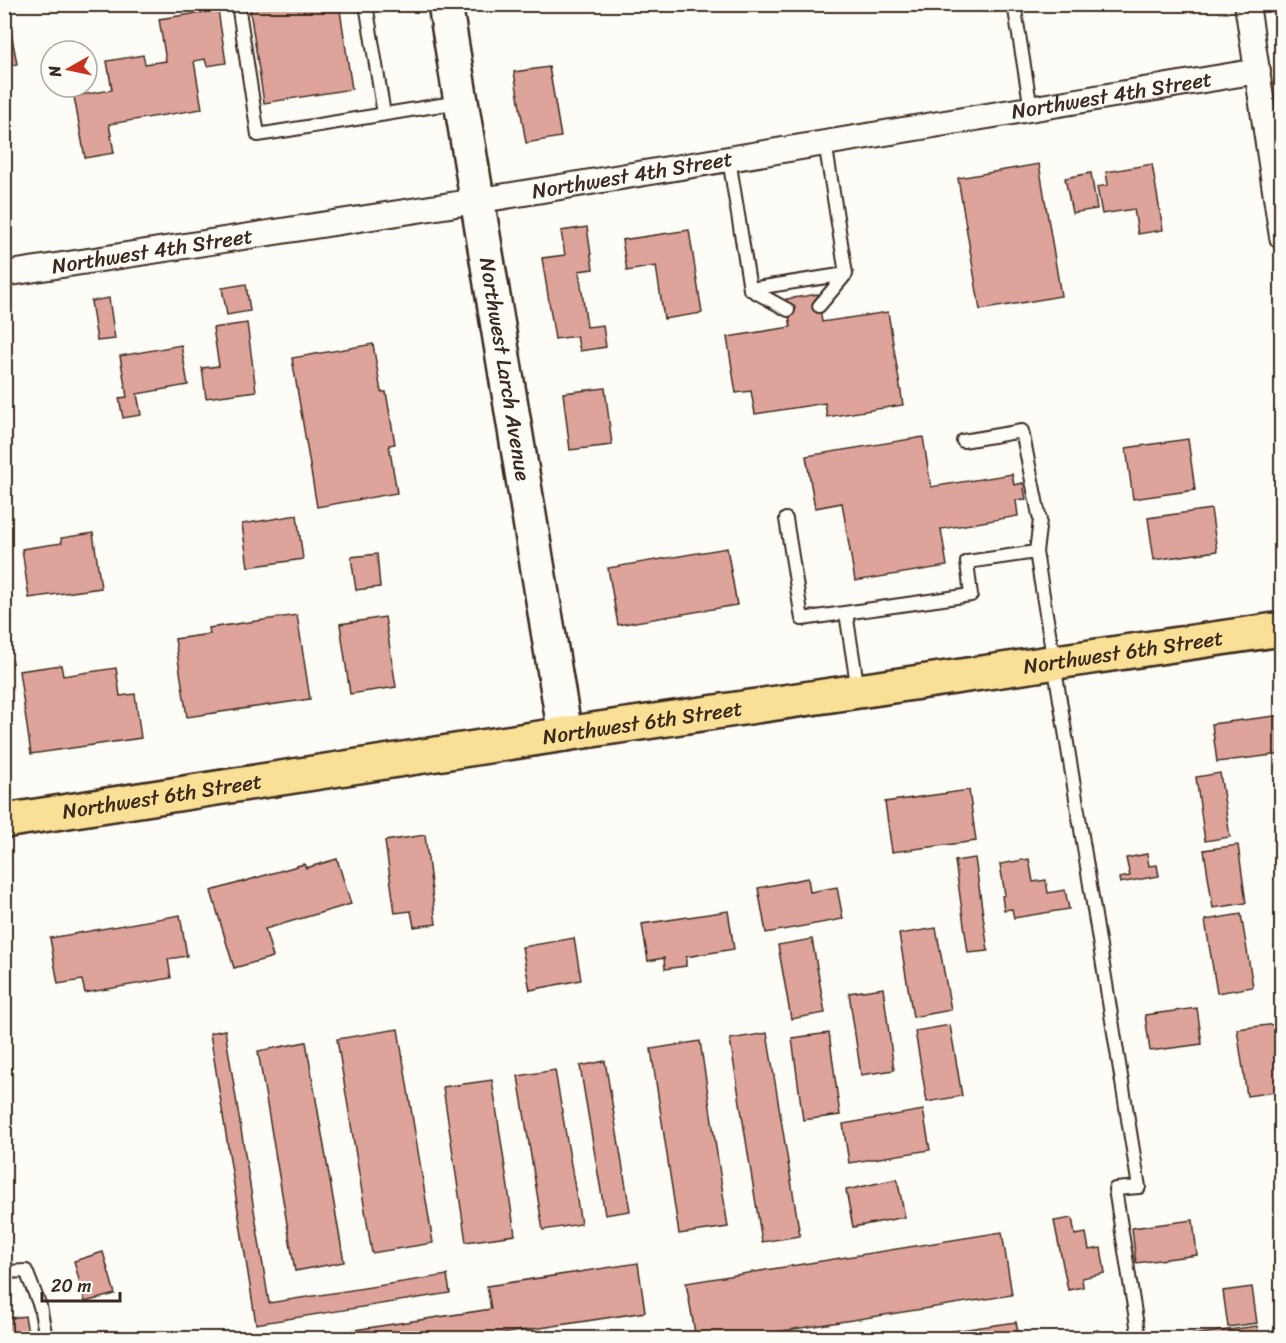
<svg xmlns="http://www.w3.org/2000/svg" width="1286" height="1343" viewBox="0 0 1286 1343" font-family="Sriracha,sans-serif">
	<rect width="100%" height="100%" fill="#fdfcf7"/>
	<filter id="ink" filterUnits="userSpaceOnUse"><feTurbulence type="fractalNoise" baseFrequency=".0167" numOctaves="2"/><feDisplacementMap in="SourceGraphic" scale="12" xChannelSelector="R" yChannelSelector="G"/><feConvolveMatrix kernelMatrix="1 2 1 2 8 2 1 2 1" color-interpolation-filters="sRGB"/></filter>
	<g filter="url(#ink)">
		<g fill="#dea49b" stroke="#3b2a1e" stroke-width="1.5">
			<path d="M249 4H339L352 89 264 103Z"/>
			<path d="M218 10 226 63 207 66 205 59 194 61 202 109 109 124 114 153 85 158 74 96 112 90 107 61 143 55 145 64 166 61 159 19Z"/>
			<path d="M11 32 17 64 4 67V33Z"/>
			<path d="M549 67 561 137 526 143 514 72Z"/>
			<path d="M1039 164 1061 296 980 310 958 178Z"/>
			<path d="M1152 164 1163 230 1138 234 1134 209 1102 214 1097 187 1108 185 1106 172Z"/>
			<path d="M1091 173 1097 209 1072 213 1065 178Z"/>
			<path d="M587 227 593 269 579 271 587 327 603 325 606 347 580 351 577 336 555 339 542 258 565 255 561 231Z"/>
			<path d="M689 230 702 313 664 319 656 266 627 271 622 240Z"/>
			<path d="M246 284 250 311 227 315 222 288Z"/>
			<path d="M818 294 822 322 888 312 903 405 827 417 825 403 755 414 751 391 736 393 727 337 791 327 786 299Z"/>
			<path d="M109 298 115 339 97 341 91 301Z"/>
			<path d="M247 323 256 391 206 398 202 368 219 366 213 328Z"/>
			<path d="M373 344 381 392H386L395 444 389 445 397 493 317 507 292 358Z"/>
			<path d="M181 345 188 385 137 394 141 415 123 418 119 398 127 397 120 356Z"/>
			<path d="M605 388 612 445 570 450 563 393Z"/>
			<path d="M923 437 931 487 1012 474 1014 485 1023 483 1026 499 1016 500 1018 516 941 529 947 566 855 581 842 503 815 508 806 456Z"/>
			<path d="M1188 439 1195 490 1133 499 1126 448Z"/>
			<path d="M1211 509 1217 551 1154 560 1148 518Z"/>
			<path d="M297 515 303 559 248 567 242 524Z"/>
			<path d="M93 533 101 588 29 598 22 549 62 543 61 538Z"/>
			<path d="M727 548 737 605 618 625 608 568Z"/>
			<path d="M377 554 380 587 356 590 351 557Z"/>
			<path d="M297 615 310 699 187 717 175 639 210 634 209 628Z"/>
			<path d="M385 617 396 687 350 694 340 624Z"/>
			<path d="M61 665 63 676 116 668 120 696 135 694 141 738 31 754 19 671Z"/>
			<path d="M1282 715V754L1217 762 1212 724Z"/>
			<path d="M1220 773 1230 837 1205 841 1196 777Z"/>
			<path d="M969 790 976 841 892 852 885 802Z"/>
			<path d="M425 835 436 924 414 927 411 911 395 913 385 841Z"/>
			<path d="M1238 845 1246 903 1213 908 1204 850Z"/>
			<path d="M1147 854 1149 866 1157 865 1159 876 1120 883 1119 878 1130 876 1126 858Z"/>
			<path d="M975 858 988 951 968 953 955 861Z"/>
			<path d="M337 859 351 904 265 929 273 957 234 968 211 891 304 864 306 868Z"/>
			<path d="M1029 859 1033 882 1046 880 1048 893 1065 890 1069 909 1014 918 1012 909 1004 910 1002 896 1005 895 1000 864Z"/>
			<path d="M808 878 810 892 837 887 843 919 766 933 758 888Z"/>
			<path d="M728 911 734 949 686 957V966L665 969 664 958 648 961 642 924Z"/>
			<path d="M1241 914 1253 987 1217 993 1205 920Z"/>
			<path d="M180 915 187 956 168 959 171 978 85 993 82 980 58 984 50 938Z"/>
			<path d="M936 928 951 1010 913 1017 899 934Z"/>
			<path d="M574 938 581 980 530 990 522 947Z"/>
			<path d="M812 939 825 1013 791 1019 778 945Z"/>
			<path d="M4 987 10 1023 4 1024Z"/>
			<path d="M883 988 894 1070 861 1075 849 993Z"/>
			<path d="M1197 1008 1202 1044 1150 1051 1145 1015Z"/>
			<path d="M1276 1024 1282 1062V1091L1247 1096 1237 1029Z"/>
			<path d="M950 1025 962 1096 927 1102 915 1031Z"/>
			<path d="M398 1029 433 1243 372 1253 337 1039Z"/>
			<path d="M225 1030 269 1303 447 1275 450 1293 256 1324 210 1033Z"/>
			<path d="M767 1033 800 1236 762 1242 730 1039Z"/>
			<path d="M829 1033 840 1115 803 1120 792 1038Z"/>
			<path d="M700 1041 728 1227 679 1234 651 1049Z"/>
			<path d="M306 1042 344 1262 295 1271 258 1051Z"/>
			<path d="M605 1061 630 1211 605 1215 580 1066Z"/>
			<path d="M555 1070 581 1224 543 1230 518 1076Z"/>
			<path d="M492 1080 515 1235 466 1242 443 1087Z"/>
			<path d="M923 1110 930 1150 849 1163 843 1124Z"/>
			<path d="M897 1179 905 1217 853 1227 846 1190Z"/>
			<path d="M1072 1218 1075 1235 1086 1233 1089 1250 1101 1248 1105 1273 1082 1278 1083 1287 1068 1290 1054 1221Z"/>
			<path d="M1193 1220 1197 1255 1136 1263 1132 1228Z"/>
			<path d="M1002 1232 1012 1295 738 1338H696L686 1283Z"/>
			<path d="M103 1252 115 1294 85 1302 74 1261Z"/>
			<path d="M638 1263 645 1312 475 1338H302L491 1309 487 1286Z"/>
			<path d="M1252 1287 1257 1323 1228 1327 1223 1291Z"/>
			<path d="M25 1316 29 1338H4V1319Z"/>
			<path d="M1016 1322 1019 1338H904Z"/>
			<path d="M1257 1326 1259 1338H1177V1337Z"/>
			<path d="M1098 1330 1100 1338H1072L1071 1335Z"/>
		</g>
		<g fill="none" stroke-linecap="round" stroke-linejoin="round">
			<defs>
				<g id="lane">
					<path d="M238 4 258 135 459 102"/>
					<path d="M366 4 384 114"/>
					<path d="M1014 4 1031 109"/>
					<path d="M729 159 750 289 846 274 825 142"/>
					<path d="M750 289 788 310"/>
					<path d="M819 306 846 274"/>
					<path d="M963 441 1022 431 1040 520 1036 552"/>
					<path d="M786 519 802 619 971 595 967 562 1036 552 1139 1187 1115 1189 1139 1338"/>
					<path d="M846 613 858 690"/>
					<path d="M4 1272 26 1271 40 1306 46 1338"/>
				</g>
				<g id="street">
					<path d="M1247 4 1282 237"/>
					<path id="s1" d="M4 274 476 201 1258 71"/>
				</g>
				<g id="secondary">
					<path id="s2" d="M445 4 565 734"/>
				</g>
				<g id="primary">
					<path id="s3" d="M4 821 565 734 1282 629"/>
				</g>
			</defs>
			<use href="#lane" stroke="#3b2a1e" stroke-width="16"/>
			<use href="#street" stroke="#3b2a1e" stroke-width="28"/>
			<use href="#secondary" stroke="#3b2a1e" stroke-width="38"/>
			<use href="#primary" stroke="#3b2a1e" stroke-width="38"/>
			<use href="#lane" stroke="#fdfcf7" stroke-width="12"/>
			<use href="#street" stroke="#fdfcf7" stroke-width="24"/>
			<use href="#secondary" stroke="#fdfcf7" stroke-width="33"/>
			<use href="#primary" stroke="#fadf96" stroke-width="33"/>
		</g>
	</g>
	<g text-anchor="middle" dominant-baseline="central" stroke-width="4.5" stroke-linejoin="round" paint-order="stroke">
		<g font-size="21" fill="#3b2a1e" stroke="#fdfcf7">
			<text stroke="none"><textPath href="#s1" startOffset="1122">Northwest 4th Street</textPath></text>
			<text stroke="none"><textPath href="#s1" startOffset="636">Northwest 4th Street</textPath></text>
			<text stroke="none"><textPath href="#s1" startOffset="150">Northwest 4th Street</textPath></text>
			<text stroke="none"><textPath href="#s2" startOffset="370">Northwest Larch Avenue</textPath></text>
			<text stroke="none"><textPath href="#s3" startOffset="1132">Northwest 6th Street</textPath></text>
			<text stroke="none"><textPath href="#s3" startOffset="646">Northwest 6th Street</textPath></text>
			<text stroke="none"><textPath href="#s3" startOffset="160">Northwest 6th Street</textPath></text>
		</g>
	</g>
	<rect width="1286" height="1343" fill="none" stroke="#fdfcf7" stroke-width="24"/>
	<rect x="12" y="12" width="1262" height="1319" fill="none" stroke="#3b2a1e" stroke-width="2" filter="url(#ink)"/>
	<g transform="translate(69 69) rotate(261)"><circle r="28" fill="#fdfcf7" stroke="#afa8a0" stroke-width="1.5"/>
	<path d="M0-4.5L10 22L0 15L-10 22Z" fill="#c8321e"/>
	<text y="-9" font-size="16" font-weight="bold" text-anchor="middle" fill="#3b2a1e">N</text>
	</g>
	<path d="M42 1292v9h78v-9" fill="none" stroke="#3b2a1e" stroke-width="3"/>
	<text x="51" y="1292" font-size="18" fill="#3b2a1e" stroke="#fdfcf7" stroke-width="4.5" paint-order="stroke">20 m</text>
</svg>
